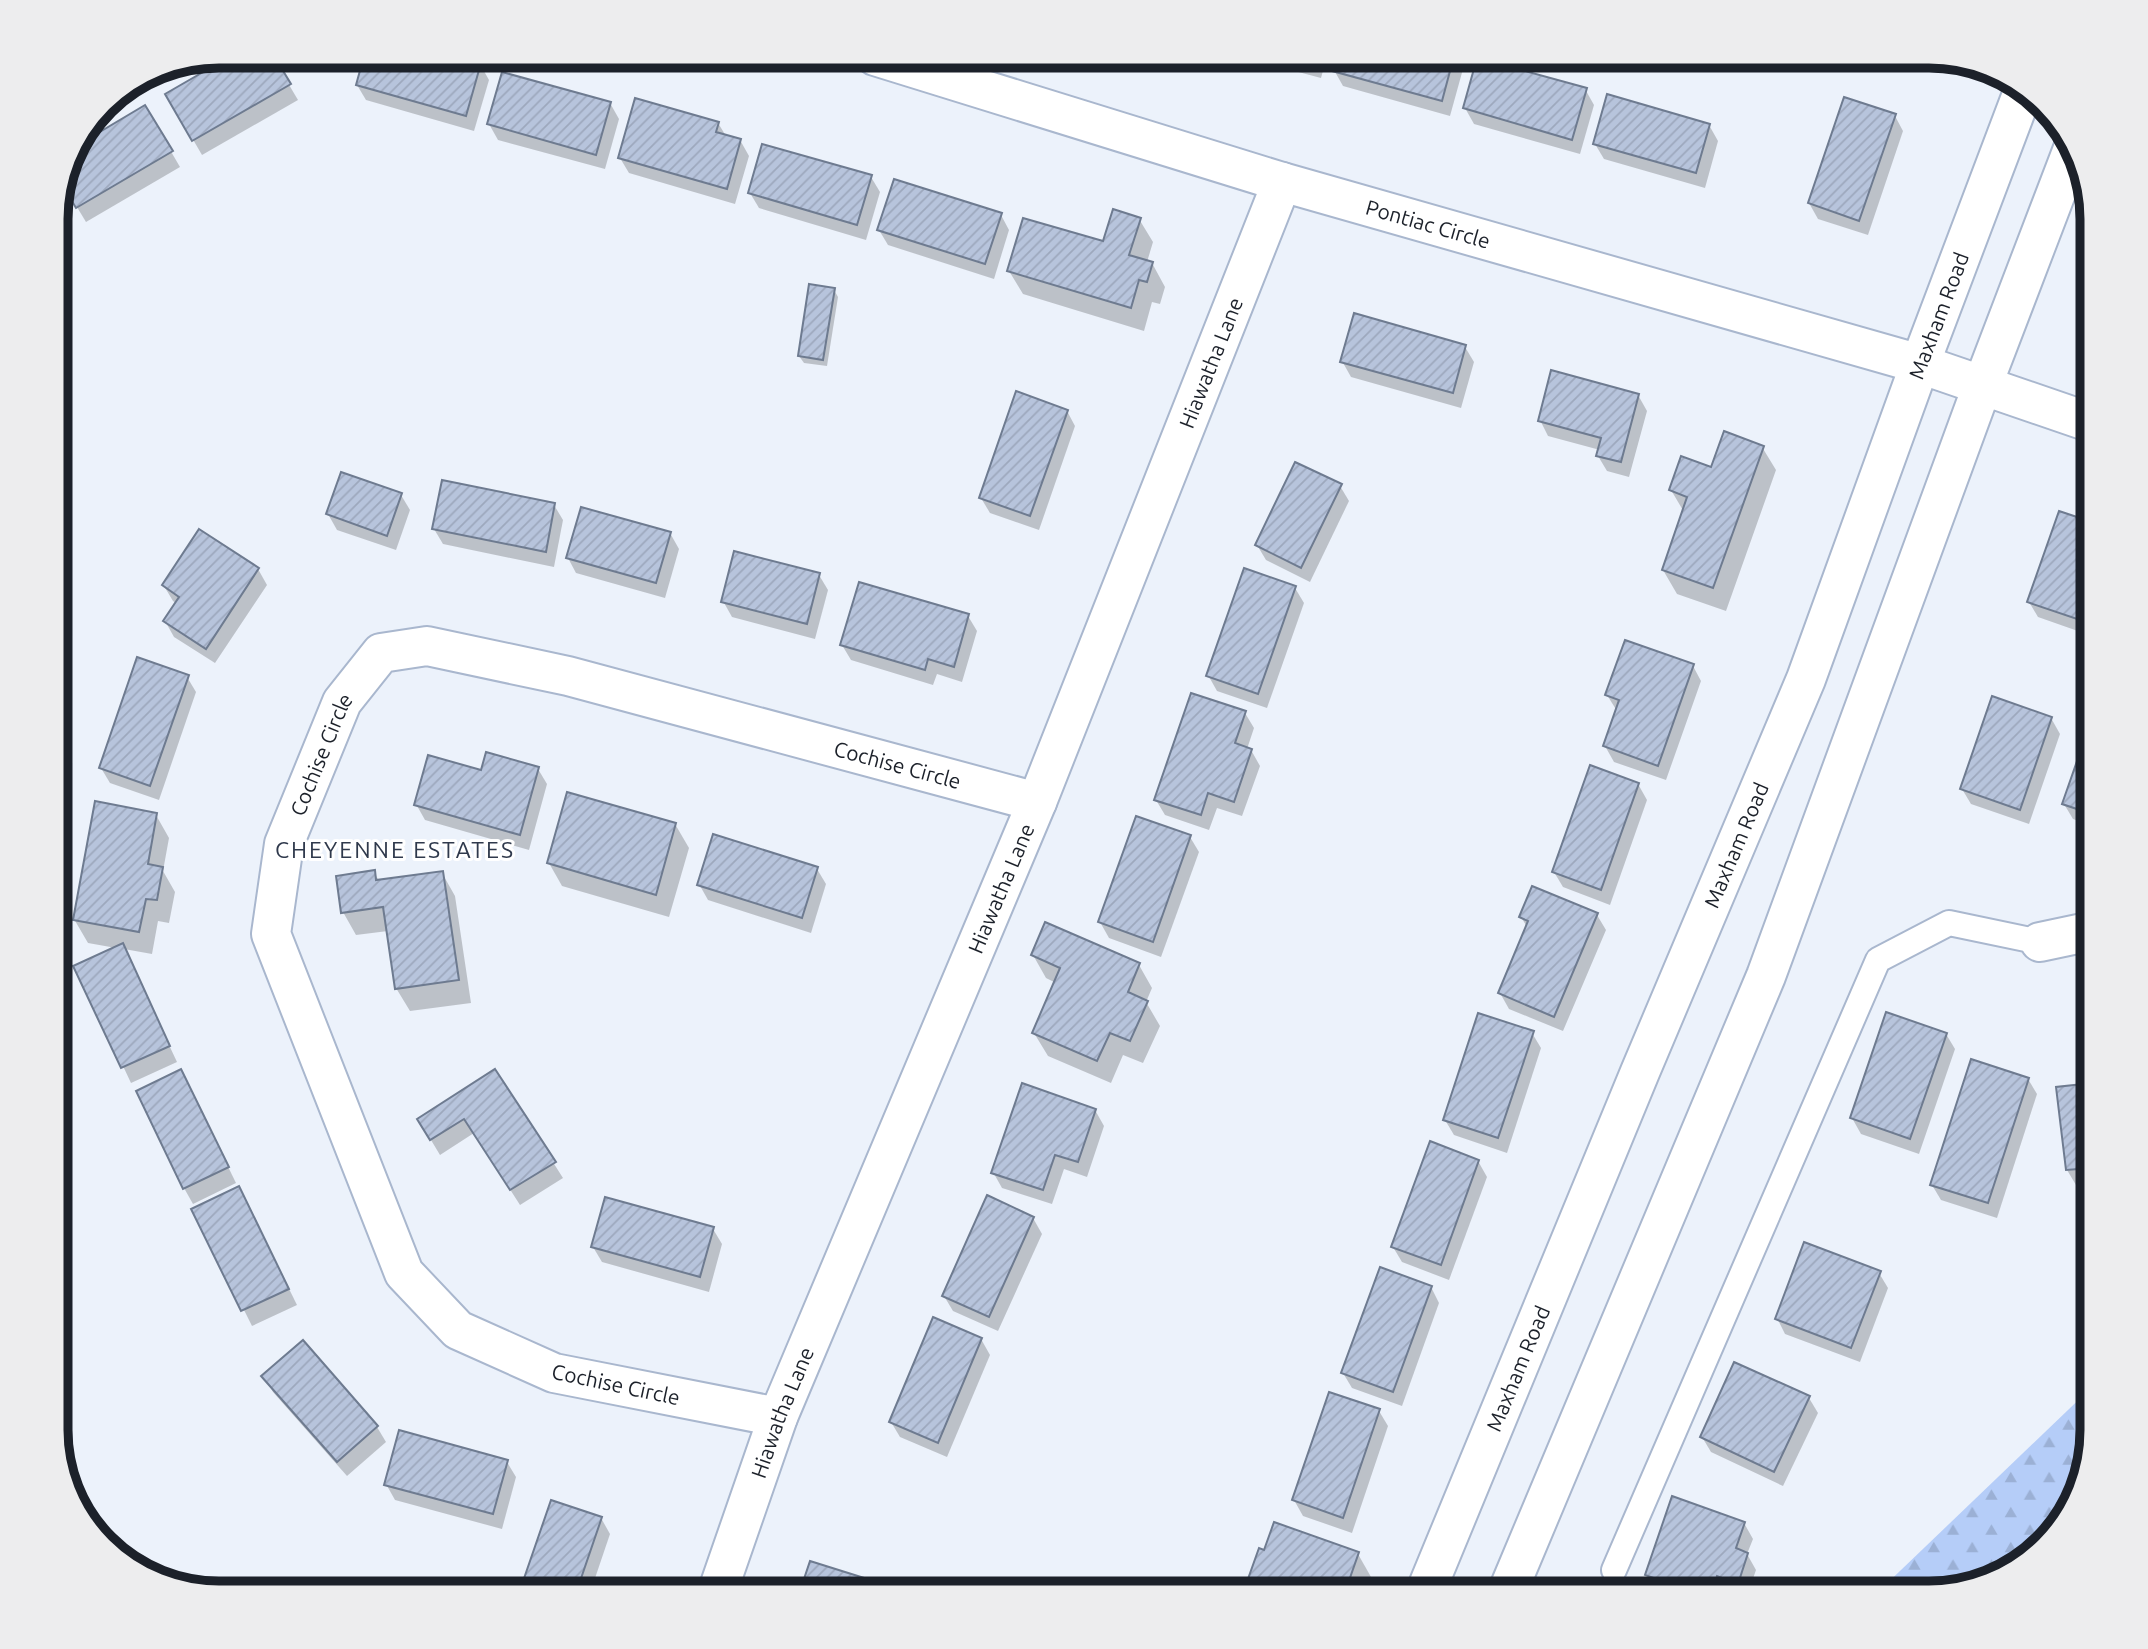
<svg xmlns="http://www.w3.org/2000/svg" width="2148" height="1649" viewBox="0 0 2148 1649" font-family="Ubuntu,sans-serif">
	<defs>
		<pattern id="forest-firs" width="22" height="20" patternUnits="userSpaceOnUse" patternTransform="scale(1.75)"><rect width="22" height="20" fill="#b5cdf8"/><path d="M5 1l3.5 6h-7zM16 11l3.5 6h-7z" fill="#9bb0d5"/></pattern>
		<pattern id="building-hatch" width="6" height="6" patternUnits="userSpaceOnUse" patternTransform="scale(1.75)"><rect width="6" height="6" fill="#b7c4dc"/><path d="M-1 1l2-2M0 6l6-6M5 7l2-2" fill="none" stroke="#9da8bd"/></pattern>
	</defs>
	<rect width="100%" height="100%" fill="#ecf2fb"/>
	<path fill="url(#forest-firs)" d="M2092 1387V1430L2058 1529 2000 1576 1928 1593H1877Z"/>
	<g fill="#0003">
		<path d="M272 56 298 100 202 155 167 95Z"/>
		<path d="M1238 56H1327L1321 78Z"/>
		<path d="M1338 56H1456L1463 69 1450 116 1343 86 1334 70Z"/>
		<path d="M480 64 489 80 474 131 366 100 357 85Z"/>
		<path d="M1585 89 1594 105 1580 154 1474 124 1465 108Z"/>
		<path d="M610 103 619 119 605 169 498 140 489 124Z"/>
		<path d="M145 107 180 167 86 222 63 184 72 150Z"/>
		<path d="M1895 116 1903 131 1868 235 1818 219 1809 203Z"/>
		<path d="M718 123 726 136 740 140 749 156 735 204 629 173 620 158Z"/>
		<path d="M1709 125 1718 141 1705 188 1604 159 1595 144Z"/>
		<path d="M871 177 880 192 866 240 759 208 750 193Z"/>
		<path d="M1001 215 1009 230 994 279 888 245 879 230Z"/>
		<path d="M1139 219 1153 242 1147 262 1152 263 1165 287 1160 304 1152 302 1144 331 1023 294 1009 271 1104 244Z"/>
		<path d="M834 290 838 297 827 366 804 363 799 356Z"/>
		<path d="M1465 347 1474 362 1461 408 1351 377 1342 361Z"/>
		<path d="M1638 395 1647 411 1629 477 1607 471 1598 456 1600 450 1548 436 1540 420Z"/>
		<path d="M1067 411 1075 426 1039 530 990 513 981 498Z"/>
		<path d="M1762 447 1776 470 1726 611 1677 594 1663 570 1684 512 1671 490Z"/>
		<path d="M1340 486 1349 501 1310 582 1266 560 1257 545Z"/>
		<path d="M401 495 410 510 396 550 337 530 328 514Z"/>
		<path d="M554 505 563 520 554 567 443 544 434 529Z"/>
		<path d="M2092 524V636L2038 617 2029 602Z"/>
		<path d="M670 533 679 549 665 598 576 573 568 558Z"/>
		<path d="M258 569 267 585 215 663 174 637 165 621 177 604 173 601 164 586Z"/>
		<path d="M819 575 828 590 815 639 732 617 723 601Z"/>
		<path d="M1295 588 1304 603 1267 708 1217 691 1208 675Z"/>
		<path d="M968 616 977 631 962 682 937 674 933 685 851 660 842 645Z"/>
		<path d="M1693 666 1701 681 1666 780 1614 762 1605 746 1617 711 1607 695Z"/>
		<path d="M187 677 196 692 159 800 110 783 101 768Z"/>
		<path d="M1245 713 1254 728 1247 749 1251 750 1260 766 1242 816 1217 808 1209 830 1165 815 1156 800Z"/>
		<path d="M2051 718 2060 734 2029 824 1971 804 1962 789Z"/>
		<path d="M2092 726V826L2073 819 2064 804Z"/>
		<path d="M538 769 547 784 529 850 425 820 416 804 482 772Z"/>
		<path d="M1638 784 1647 800 1610 905 1563 887 1554 872Z"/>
		<path d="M156 815 169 838 163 871 175 892 169 923 158 921 152 954 124 949 177 1062 131 1083 76 966 116 948 88 943 74 919Z"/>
		<path d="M675 824 689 848 669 917 562 886 549 863Z"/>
		<path d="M1190 837 1199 852 1161 957 1109 938 1100 922Z"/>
		<path d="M817 869 826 884 811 933 708 900 699 884Z"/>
		<path d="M374 872 379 881 442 873 455 896 471 1003 410 1011 396 988 388 931 356 935 343 912Z"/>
		<path d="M1597 915 1606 930 1563 1031 1509 1009 1500 993 1527 927 1521 917Z"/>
		<path d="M1033 955 1139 965 1152 988 1146 1002 1160 1026 1143 1063 1123 1055 1111 1083 1048 1056 1034 1033 1056 983 1046 978Z"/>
		<path d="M1532 1033 1541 1048 1507 1153 1454 1135 1445 1120Z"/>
		<path d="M1946 1034 1955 1049 1919 1154 1861 1134 1852 1118Z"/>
		<path d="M495 1071 563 1178 520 1205 474 1133 440 1155 428 1135Z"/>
		<path d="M2028 1079 2037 1094 1997 1218 1941 1200 1932 1185Z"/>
		<path d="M2092 1085V1184L2076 1185 2067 1170 2058 1088Z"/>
		<path d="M189 1087 236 1183 193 1204 184 1188Z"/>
		<path d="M1095 1110 1104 1126 1087 1177 1064 1169 1052 1204 1002 1188 993 1172Z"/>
		<path d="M1478 1161 1487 1177 1449 1280 1402 1262 1393 1247Z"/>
		<path d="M247 1204 297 1305 252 1326 194 1210Z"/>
		<path d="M1033 1218 1042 1234 998 1331 953 1311 944 1296Z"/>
		<path d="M713 1229 722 1244 709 1292 602 1262 593 1247Z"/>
		<path d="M1879 1273 1888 1288 1860 1362 1785 1334 1777 1318Z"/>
		<path d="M1431 1287 1439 1303 1402 1406 1352 1388 1343 1373Z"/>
		<path d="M981 1339 990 1355 947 1457 900 1437 891 1422Z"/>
		<path d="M264 1376 377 1427 386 1442 347 1476 273 1392Z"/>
		<path d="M1809 1398 1818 1413 1783 1486 1711 1452 1702 1437Z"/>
		<path d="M1379 1411 1388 1426 1352 1533 1303 1516 1294 1500Z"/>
		<path d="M507 1462 516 1477 502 1529 395 1500 386 1484Z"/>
		<path d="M601 1518 610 1534 590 1593H521Z"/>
		<path d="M1744 1523 1753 1539 1747 1554 1756 1570 1748 1593H1731L1726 1591 1725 1593H1663L1655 1590 1647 1575Z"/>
		<path d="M1358 1554 1371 1577 1366 1593H1245Z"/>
	</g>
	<g fill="url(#building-hatch)" stroke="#6e7b90" stroke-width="2">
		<path d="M231 56H274L291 84 192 141 165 94Z"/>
		<path d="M364 56H457L481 63 466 116 356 85Z"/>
		<path d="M1284 56H1314L1312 64Z"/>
		<path d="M1337 56H1454L1442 101 1332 71Z"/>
		<path d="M1477 58 1587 88 1572 140 1463 108Z"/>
		<path d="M502 72 611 102 596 155 487 124Z"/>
		<path d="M1607 94 1710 124 1696 173 1593 144Z"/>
		<path d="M1844 97 1896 114 1859 221 1808 203Z"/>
		<path d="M635 98 719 122 716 132 741 139 727 189 618 158Z"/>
		<path d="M145 105 173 151 76 208 63 186 73 148Z"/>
		<path d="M762 144 872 175 857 225 748 193Z"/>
		<path d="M894 179 1002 213 985 264 877 230Z"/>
		<path d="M1113 209 1141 218 1129 255 1153 262 1147 282 1139 280 1131 308 1007 271 1023 218 1103 241Z"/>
		<path d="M809 284 835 288 823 360 798 356Z"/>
		<path d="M1354 313 1466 345 1453 393 1340 362Z"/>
		<path d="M1551 370 1639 394 1621 462 1596 456 1601 438 1538 421Z"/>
		<path d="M1016 391 1068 410 1030 516 979 498Z"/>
		<path d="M1724 431 1764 446 1713 588 1662 570 1687 497 1669 490 1681 456 1711 467Z"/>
		<path d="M1295 462 1342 484 1301 568 1255 545Z"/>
		<path d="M341 472 402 493 387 536 326 514Z"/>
		<path d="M442 480 555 503 546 552 432 529Z"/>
		<path d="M581 507 671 532 656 583 566 558Z"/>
		<path d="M2059 511 2092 522V606L2086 622 2027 602Z"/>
		<path d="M199 529 259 568 206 649 163 621 179 597 162 585Z"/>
		<path d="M734 551 820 573 807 624 721 602Z"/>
		<path d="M1244 568 1296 586 1258 694 1206 676Z"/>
		<path d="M859 582 969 614 954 667 928 659 925 670 840 645Z"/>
		<path d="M1625 640 1694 664 1658 766 1603 746 1619 700 1605 695Z"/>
		<path d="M137 657 189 675 150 786 99 768Z"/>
		<path d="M1191 693 1246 711 1235 743 1252 749 1234 802 1208 793 1201 815 1154 800Z"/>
		<path d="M1992 696 2052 717 2020 810 1960 789Z"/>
		<path d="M2090 724H2092V814L2062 804Z"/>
		<path d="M486 752 539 767 520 835 414 805 428 755 481 770Z"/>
		<path d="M1590 765 1639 783 1601 890 1552 872Z"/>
		<path d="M567 792 676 823 656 895 547 863Z"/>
		<path d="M95 801 157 813 148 864 163 867 157 900 146 899 139 932 73 920Z"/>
		<path d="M1136 816 1191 835 1153 942 1098 922Z"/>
		<path d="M713 834 818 867 802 918 697 885Z"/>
		<path d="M375 870 376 880 443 871 459 980 395 989 383 907 341 913 336 876Z"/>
		<path d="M1532 886 1598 913 1554 1017 1498 993 1528 921 1519 917Z"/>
		<path d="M1045 922 1140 963 1128 992 1148 1001 1130 1041 1110 1033 1097 1061 1032 1033 1060 968 1031 955Z"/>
		<path d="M123 943 170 1046 121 1068 73 966Z"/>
		<path d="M1886 1012 1947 1033 1910 1139 1850 1118Z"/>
		<path d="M1478 1013 1534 1031 1498 1138 1443 1120Z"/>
		<path d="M1971 1059 2029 1078 1988 1203 1930 1185Z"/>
		<path d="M181 1069 229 1167 183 1189 136 1091Z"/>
		<path d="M495 1069 556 1162 510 1190 464 1119 430 1140 417 1119Z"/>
		<path d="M1022 1083 1096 1109 1078 1162 1055 1155 1043 1190 991 1173Z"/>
		<path d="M2092 1083V1168L2066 1170 2056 1087Z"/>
		<path d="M1430 1141 1479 1160 1441 1265 1391 1247Z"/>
		<path d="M239 1186 289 1289 241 1311 191 1209Z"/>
		<path d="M987 1195 1034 1217 989 1317 942 1296Z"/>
		<path d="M605 1197 714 1227 700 1277 591 1247Z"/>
		<path d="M1804 1242 1881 1271 1851 1348 1775 1319Z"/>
		<path d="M1380 1267 1432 1286 1393 1392 1341 1373Z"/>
		<path d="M933 1317 982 1338 938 1443 889 1422Z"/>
		<path d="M303 1340 378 1426 337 1462 261 1376Z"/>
		<path d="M1734 1362 1810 1396 1774 1472 1700 1437Z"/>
		<path d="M1329 1392 1380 1409 1343 1518 1292 1500Z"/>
		<path d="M399 1430 508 1460 493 1514 384 1485Z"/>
		<path d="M1672 1496 1745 1522 1736 1548 1748 1553 1738 1584 1717 1576 1712 1593H1696L1645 1575Z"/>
		<path d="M551 1500 602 1517 576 1593H519Z"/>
		<path d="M1274 1522 1359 1552 1345 1592 1315 1582 1311 1593H1243L1259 1548 1264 1550Z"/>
		<path d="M810 1561 912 1593H805L800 1591Z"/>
	</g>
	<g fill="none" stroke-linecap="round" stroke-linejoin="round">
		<defs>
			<path id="service" d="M1614 1570 1878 960 1949 923 2040 942"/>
			<g id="minor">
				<path id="s1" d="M875 56 1282 182 1920 364 2092 423"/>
				<path d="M2040 942 2092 931"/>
				<path id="s2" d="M778 1417 554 1373 458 1330 404 1273 271 934 284 844 342 702 381 653 427 646 568 676 1037 802"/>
				<path id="s3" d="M717 1593 778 1417 1037 802 1282 182"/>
			</g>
			<g id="secondary">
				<path id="s4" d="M1425 1593 1640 1072 1806 679 1920 364 2024 89"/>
				<path d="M1507 1593 1766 976 1983 384 2074 146"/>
			</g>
		</defs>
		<use href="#service" stroke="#a9b7ce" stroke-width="28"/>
		<use href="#minor" stroke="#a9b7ce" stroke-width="42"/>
		<use href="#secondary" stroke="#a9b7ce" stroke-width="42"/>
		<use href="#service" stroke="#fff" stroke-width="24"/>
		<use href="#minor" stroke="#fff" stroke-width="38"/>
		<use href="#secondary" stroke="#fff" stroke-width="38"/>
	</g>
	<g text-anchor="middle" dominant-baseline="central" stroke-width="6" stroke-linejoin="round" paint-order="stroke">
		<g font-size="21" fill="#1c212a" stroke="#fff">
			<text stroke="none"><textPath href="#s1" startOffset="578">Pontiac Circle</textPath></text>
			<text stroke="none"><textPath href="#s4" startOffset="1377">Maxham Road</textPath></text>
			<text stroke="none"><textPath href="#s3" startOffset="1326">Hiawatha Lane</textPath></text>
			<text stroke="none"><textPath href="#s2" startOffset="964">Cochise Circle</textPath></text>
			<text stroke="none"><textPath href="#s2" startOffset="1615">Cochise Circle</textPath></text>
			<text stroke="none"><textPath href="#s4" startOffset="810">Maxham Road</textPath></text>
			<text stroke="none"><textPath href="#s3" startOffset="760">Hiawatha Lane</textPath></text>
			<text stroke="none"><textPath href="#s4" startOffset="243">Maxham Road</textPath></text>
			<text transform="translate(616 1384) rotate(12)">Cochise Circle</text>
			<text stroke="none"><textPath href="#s3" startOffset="192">Hiawatha Lane</textPath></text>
		</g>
		<g font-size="23" letter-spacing="2" fill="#2f394c" stroke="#fff">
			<text x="395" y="849">CHEYENNE ESTATES</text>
		</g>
	</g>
	<path d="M0 0H2148V1649H0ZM219 68H1929A151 151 0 0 1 2080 219V1430A151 151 0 0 1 1929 1581H219A151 151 0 0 1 68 1430V219A151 151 0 0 1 219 68Z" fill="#ededee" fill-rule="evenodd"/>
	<path fill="none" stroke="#1c212a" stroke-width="9" d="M219 68H1929A151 151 0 0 1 2080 219V1430A151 151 0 0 1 1929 1581H219A151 151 0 0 1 68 1430V219A151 151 0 0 1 219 68Z"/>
</svg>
